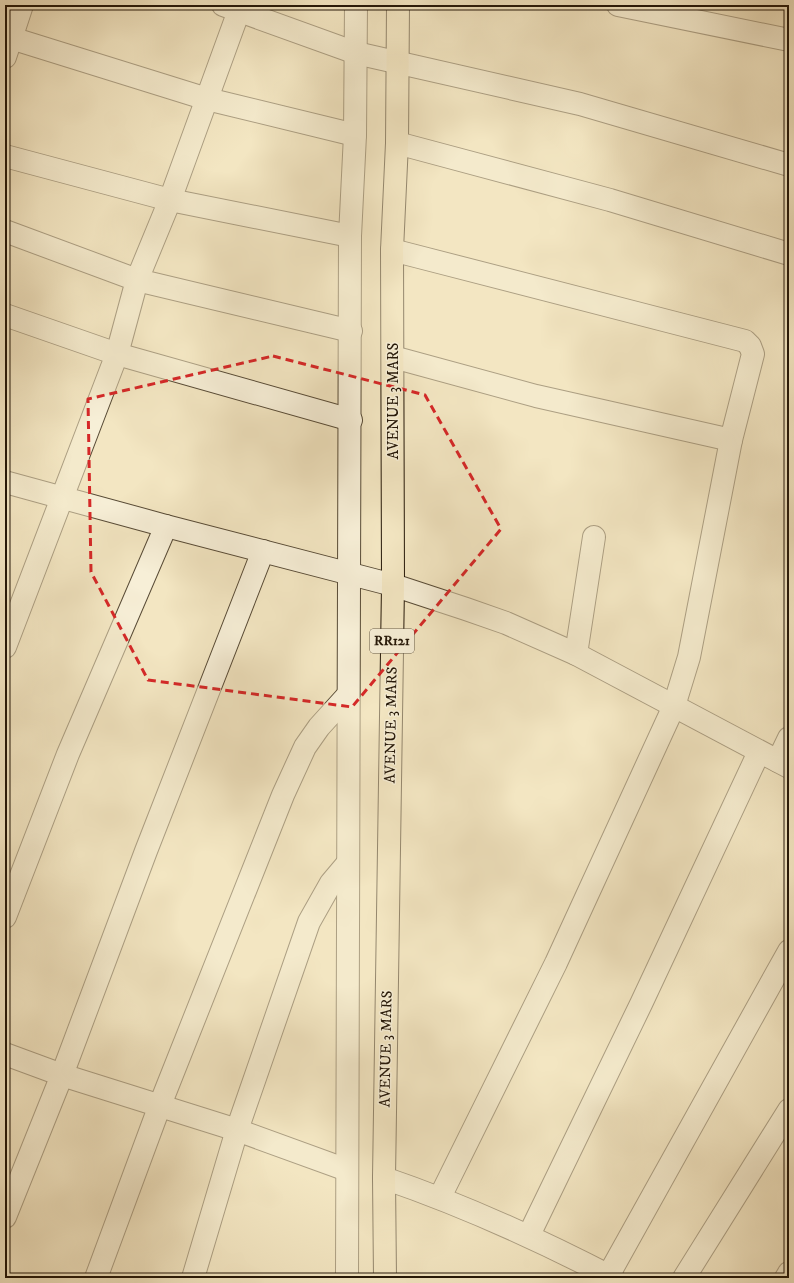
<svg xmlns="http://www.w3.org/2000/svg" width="794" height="1283" viewBox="0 0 794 1283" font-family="'IM FELL DW Pica',serif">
	<rect width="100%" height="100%" fill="#f3e6c2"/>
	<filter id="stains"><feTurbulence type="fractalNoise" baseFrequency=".005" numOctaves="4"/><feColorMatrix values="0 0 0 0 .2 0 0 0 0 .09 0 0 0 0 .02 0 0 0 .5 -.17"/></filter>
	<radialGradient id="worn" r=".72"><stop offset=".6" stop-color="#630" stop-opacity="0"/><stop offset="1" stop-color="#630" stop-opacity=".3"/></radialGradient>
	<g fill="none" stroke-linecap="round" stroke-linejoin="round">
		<defs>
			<g id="minor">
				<path d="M223 5 356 53 580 104 789 165"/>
				<path d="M618 5 789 40"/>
				<path d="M11 38 207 99 355 135"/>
				<path d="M5 57 22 5"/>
				<path d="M397 143 610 200 789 254"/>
				<path d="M5 156 170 200 350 236"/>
				<path d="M5 231 137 280 351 331"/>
				<path d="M392 250 745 341 750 346 753 354 731 440 689 657 674 706 556 963 440 1197"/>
				<path d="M5 315 117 354 351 420"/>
				<path d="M393 357 536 396 731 440"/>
				<path d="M5 482 166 526 393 585 466 609 506 623 576 654 789 767"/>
				<path d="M5 647 117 354 137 280 170 200 241 5"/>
				<path d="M576 654 594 537"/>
				<path d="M778 761 789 738"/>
				<path d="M5 917 68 754 166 526"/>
				<path d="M5 1054 62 1075 237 1130 347 1170"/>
				<path d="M384 1178C463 1205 538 1239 613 1278"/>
				<path d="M5 1217 62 1075 146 851 263 551"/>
				<path d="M529 1235 641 1004 759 752"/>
				<path d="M608 1276 789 951"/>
				<path d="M96 1278 160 1105 283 795 305 747 319 727 348 695"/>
				<path d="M193 1278 237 1130 309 922 331 883 347 864"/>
				<path d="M347 1278 350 236 355 135 356 5"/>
				<path d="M684 1278 789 1110"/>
				<path d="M786 1278 789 1273"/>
			</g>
			<path id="major" d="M385 1278 384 1178 393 585 392 250 397 143 398 5"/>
		</defs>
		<use href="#minor" stroke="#584b36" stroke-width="24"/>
		<use href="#major" stroke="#241708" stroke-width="24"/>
		<use href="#minor" stroke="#f7efd7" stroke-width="22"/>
		<use href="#major" stroke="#f3e6c2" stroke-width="22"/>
	</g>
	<path d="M0 0H794V1283H0ZM273 356 425 395 501 529 352 707 148 680 91 572 88 399Z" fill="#f3e6c2" fill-opacity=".55" fill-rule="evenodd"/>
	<path fill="none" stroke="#d62828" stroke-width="3" stroke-dasharray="8 5" stroke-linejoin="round" d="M273 356 425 395 501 529 352 707 148 680 91 572 88 399Z"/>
	<g text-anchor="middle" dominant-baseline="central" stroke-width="3" stroke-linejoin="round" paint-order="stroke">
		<rect fill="#f7efd7" stroke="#635846" stroke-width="1" x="370" y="629" width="44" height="24" rx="3"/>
		<g font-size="14" font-weight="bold" fill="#241708">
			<text x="392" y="641">RR121</text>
		</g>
		<g font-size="15" fill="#241708" stroke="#f7efd7">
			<text transform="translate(393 401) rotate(-90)">AVENUE 3 MARS</text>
			<text transform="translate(391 725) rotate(-89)">AVENUE 3 MARS</text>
			<text transform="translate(386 1049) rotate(-89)">AVENUE 3 MARS</text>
		</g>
	</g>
	<rect width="794" height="1283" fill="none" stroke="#f3e6c2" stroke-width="20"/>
	<rect x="6" y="6" width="782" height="1271" fill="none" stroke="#241708" stroke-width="2"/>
	<rect x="10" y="10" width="774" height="1263" fill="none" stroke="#241708"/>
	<rect width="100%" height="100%" filter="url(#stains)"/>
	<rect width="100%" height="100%" fill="url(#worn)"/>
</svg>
